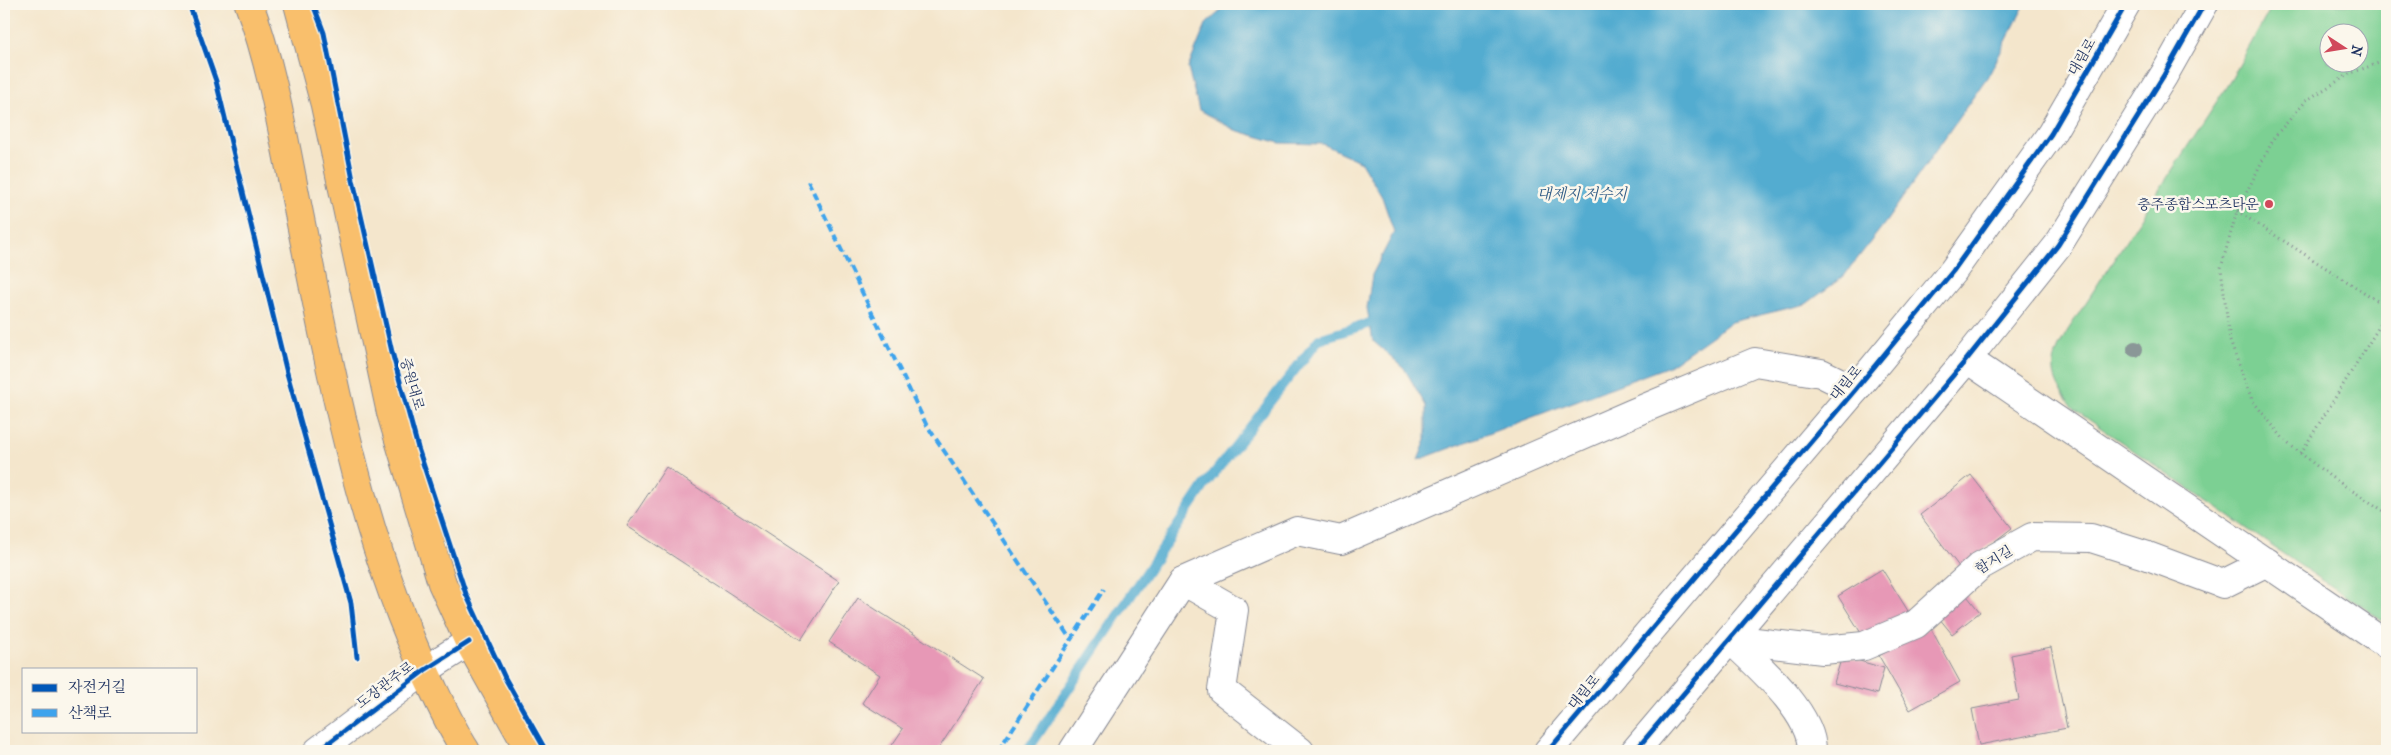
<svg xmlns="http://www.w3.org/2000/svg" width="2391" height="755" viewBox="0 0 2391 755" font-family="'IM FELL French Canon','Noto Serif KR',serif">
	<rect width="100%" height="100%" fill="#fbf7ec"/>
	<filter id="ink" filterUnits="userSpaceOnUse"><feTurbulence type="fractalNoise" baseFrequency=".02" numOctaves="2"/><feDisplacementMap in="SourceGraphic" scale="10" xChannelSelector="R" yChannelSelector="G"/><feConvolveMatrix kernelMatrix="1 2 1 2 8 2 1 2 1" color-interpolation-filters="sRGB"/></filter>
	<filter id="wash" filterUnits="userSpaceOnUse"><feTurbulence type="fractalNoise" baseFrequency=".0096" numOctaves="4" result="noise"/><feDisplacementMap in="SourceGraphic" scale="20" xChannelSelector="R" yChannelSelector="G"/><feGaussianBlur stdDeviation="1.12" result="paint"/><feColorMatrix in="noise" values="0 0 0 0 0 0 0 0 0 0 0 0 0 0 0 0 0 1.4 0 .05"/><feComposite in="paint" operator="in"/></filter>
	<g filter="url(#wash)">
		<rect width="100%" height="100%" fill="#f4e6cc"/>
		<path fill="#7cd093" stroke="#4c8078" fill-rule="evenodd" d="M2273 4H2387V623L2295 562 2075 410C2049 378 2047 365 2068 330L2232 78ZM2328 32H2358V62H2328Z"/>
		<path fill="#53acd0" stroke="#376e97" d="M1228 4H2025L1990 73 1885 223 1844 276 1806 304 1731 322 1669 366 1418 460 1426 440V406L1404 368 1373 341 1367 308 1372 275 1394 232 1382 197 1361 162 1323 144 1280 143 1235 130 1199 110 1188 68 1206 24Z"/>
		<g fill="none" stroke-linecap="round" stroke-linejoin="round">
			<path stroke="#53acd0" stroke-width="10" d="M1027 751 1205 485 1319 339 1370 323"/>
		</g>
		<g id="blocks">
			<g fill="#e798b6">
				<path d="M666 467 839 581 801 640 627 526Z"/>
				<path d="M1971 475 2012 528 1960 568 1920 515Z"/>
				<path d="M1882 569 1908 611 1864 638 1838 596Z"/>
				<path d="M1963 591 1980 612 1952 634 1935 613Z"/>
				<path d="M858 598 984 679 937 751H888L903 729 862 703 880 675 829 642Z"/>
				<path d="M1930 627 1960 682 1910 710 1879 656Z"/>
				<path d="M2051 647 2067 728 1979 745 1972 709 2019 700 2011 655Z"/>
				<path d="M1842 656 1884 668 1877 694 1834 683Z"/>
			</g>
		</g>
	</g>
	<g filter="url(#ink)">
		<use href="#blocks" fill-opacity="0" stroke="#888a95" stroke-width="1"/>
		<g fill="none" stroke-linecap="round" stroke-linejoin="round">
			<defs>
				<g id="minor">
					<path d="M1967 359 2387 645"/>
					<path d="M1183 581 1297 531 1341 540 1633 413 1755 362 1821 373 1855 390"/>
					<path d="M1730 639 1823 650 1864 646 1916 624 1980 566 2032 537 2091 538 2148 556 2223 584 2267 562"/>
					<path d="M1730 639C1757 665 1813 713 1812 751"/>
					<path d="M318 751 425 670 469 642"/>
					<path d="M1073 751 1183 581 1234 610 1222 690 1300 751"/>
					<path d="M1548 751 1855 390 1953 271 2051 134 2126 4"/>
					<path d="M1635 751 1967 359 2058 245 2164 75 2204 4"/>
				</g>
				<g id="major">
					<path d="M249 4C272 66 283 134 296 199 329 360 357 528 428 678 440 703 451 728 466 751"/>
					<path d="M298 4 325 105 391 413 442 583 469 642 530 751"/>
				</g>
			</defs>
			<use href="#minor" stroke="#888a95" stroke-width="30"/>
			<use href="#major" stroke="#888a95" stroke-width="30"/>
			<g stroke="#888a95" stroke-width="3" stroke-dasharray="1 4" stroke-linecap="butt">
				<path d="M2387 60 2351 73 2307 100 2275 136 2237 211 2221 268 2230 341 2252 400 2286 442 2331 477 2387 513"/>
				<path d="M2237 211 2387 307"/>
				<path d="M2301 453 2387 314"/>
			</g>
			<use href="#minor" stroke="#fff" stroke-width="28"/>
			<use href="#major" stroke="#f9bf6c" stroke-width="28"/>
			<g stroke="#3da3ed" stroke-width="4" stroke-dasharray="8 4" stroke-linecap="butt">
				<path d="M808 181 926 424 1071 640"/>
				<path d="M998 751 1104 589"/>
			</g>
			<defs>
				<g id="cycleway">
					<path d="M189 4 216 81 287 373 351 603 357 657"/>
					<path d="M313 4 324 33 353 180 392 352 418 448 466 594 505 678 546 751"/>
					<path d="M318 751 425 670 469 642"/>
					<path d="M1548 751 1855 390 1953 271 2051 134 2126 4"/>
					<path d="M1635 751 1967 359 2058 245 2164 75 2204 4"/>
				</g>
			</defs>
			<use href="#cycleway" stroke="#fbf7ec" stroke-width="8"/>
			<use href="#cycleway" stroke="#0057b8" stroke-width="5"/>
		</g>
		<circle fill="#8a9797" cx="2135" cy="349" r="8"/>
	</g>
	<circle fill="#d1495b" stroke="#fbf7ec" stroke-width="2" cx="2269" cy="204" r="5"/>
	<g text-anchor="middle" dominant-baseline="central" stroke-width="5" stroke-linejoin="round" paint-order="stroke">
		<g font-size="14" fill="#1b2f5e" stroke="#fbf7ec">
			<text transform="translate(2082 57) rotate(-60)">대림로</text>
			<text transform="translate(1846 383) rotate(-50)">대림로</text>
			<text transform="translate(412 384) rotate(74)">중원대로</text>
			<text transform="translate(1994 560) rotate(-32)">함지길</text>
			<text transform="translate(385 685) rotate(-37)">도장관주로</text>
			<text transform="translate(1584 692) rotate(-50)">대림로</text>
		</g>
		<g font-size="14" fill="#1b2f5e" stroke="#fbf7ec" text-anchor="end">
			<text x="2259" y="204">충주종합스포츠타운</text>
		</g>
		<g font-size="15" font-style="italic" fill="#2f5b86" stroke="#fbf7ec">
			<text x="1582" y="194">대제지 저수지</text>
		</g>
	</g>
	<rect width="2391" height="755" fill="none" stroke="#fbf7ec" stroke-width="20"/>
	<rect x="22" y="668" width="175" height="65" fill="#fbf7ec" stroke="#a1a7b3"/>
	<rect x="32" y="684" width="25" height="8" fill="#0057b8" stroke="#a1a7b3"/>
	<text x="68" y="692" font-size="15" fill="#1b2f5e">자전거길</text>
	<rect x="32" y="709" width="25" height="8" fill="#3da3ed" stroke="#a1a7b3"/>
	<text x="68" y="718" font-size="15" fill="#1b2f5e">산책로</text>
	<g transform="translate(2344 48) rotate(102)"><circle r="24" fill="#fbf7ec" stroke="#a1a7b3"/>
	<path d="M0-4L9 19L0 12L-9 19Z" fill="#d1495b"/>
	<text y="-8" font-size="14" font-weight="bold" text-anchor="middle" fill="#1b2f5e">N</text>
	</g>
</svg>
